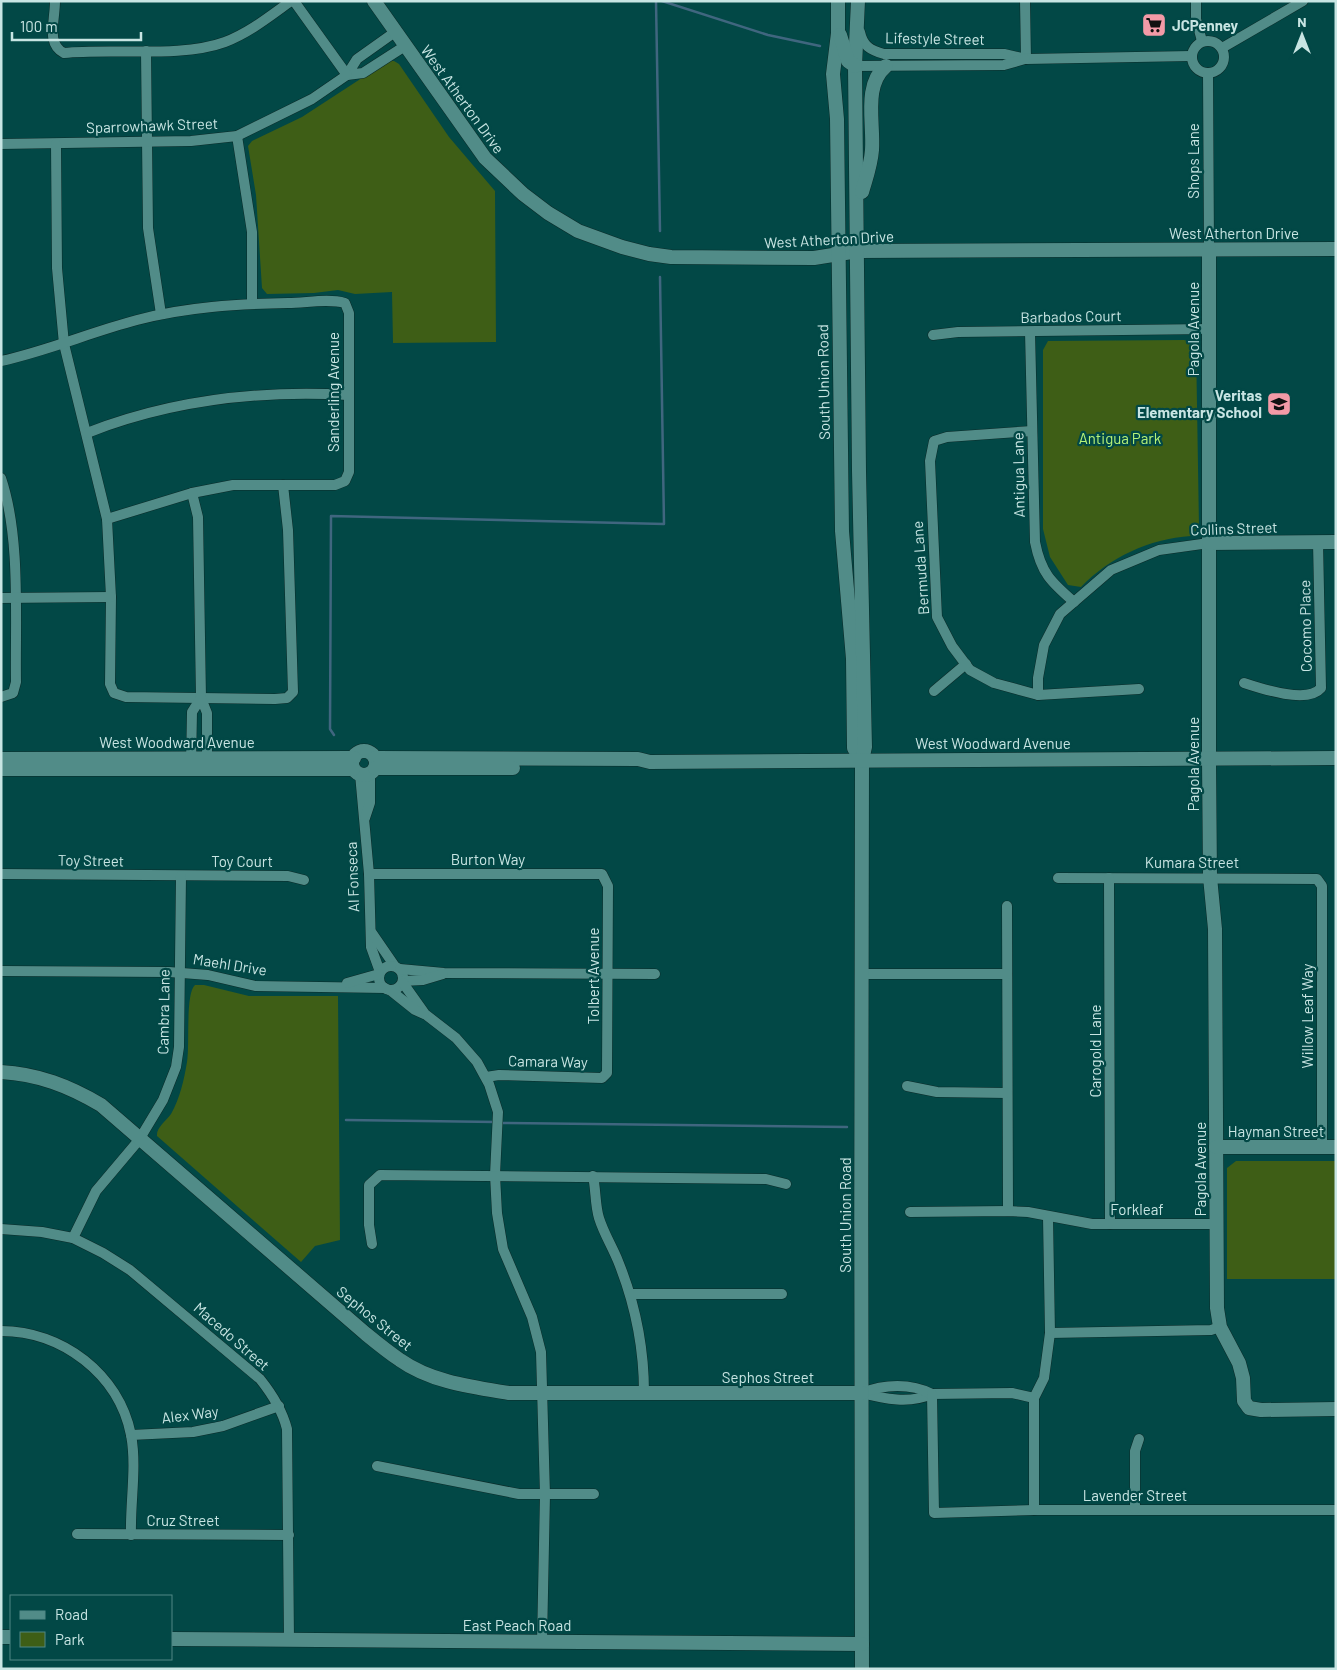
<svg xmlns="http://www.w3.org/2000/svg" width="1337" height="1670" viewBox="0 0 1337 1670" font-family="Barlow,sans-serif">
	<rect width="100%" height="100%" fill="#024846"/>
	<g fill="#3e5e16">
		<path d="M388 61H394L399 64 449 137 495 191 496 342 393 343 392 292 355 294 338 290 314 293 267 294 262 288 256 195 248 146 252 141 302 117Z"/>
		<path d="M1184 340 1196 344 1199 527 1191 536C1149 539 1110 557 1081 587L1068 585 1050 557 1043 529V350L1048 341Z"/>
		<path d="M195 985H204L249 996H338L340 1240 315 1246 301 1262 157 1136C156 1128 166 1121 171 1114 180 1098 184 1080 187 1062 190 1046 185 994 195 985Z"/>
		<path d="M1236 1161H1336V1279H1227V1168Z"/>
	</g>
	<g fill="none" stroke-linecap="round" stroke-linejoin="round">
		<g stroke="#40667f" stroke-width="2.5">
			<path d="M656 1 660 231"/>
			<path d="M662 1 768 35 820 46"/>
			<path d="M334 735 330 729 331 516 664 524 660 277"/>
			<path d="M346 1120 496 1122"/>
			<path d="M501 1123 847 1127"/>
		</g>
		<defs>
			<g id="street">
				<path d="M55 1C55 21 46 44 64 53 112 48 182 58 225 42 249 33 270 16 291 1"/>
				<path d="M1025 1 1026 59"/>
				<path d="M1196 1V19L1202 41"/>
				<path d="M395 32 357 59 347 75 363 73 405 46"/>
				<path d="M860 32C863 46 870 50 884 54H1004L1026 59 1191 56"/>
				<circle cx="1208" cy="57" r="16"/>
				<path d="M1222 48 1303 1"/>
				<path d="M146 51 148 228 161 314"/>
				<path d="M855 66 1004 65 1025 59"/>
				<path d="M1208 73 1209 249"/>
				<path d="M237 136 252 232V303"/>
				<path d="M1 144 191 141 237 136 312 99 347 75 294 1"/>
				<path d="M56 144 57 268 64 344 107 519 111 597 110 684 114 693 126 697 275 699 287 698 293 692 288 530 283 485"/>
				<path d="M1030 332 1035 542C1041 573 1051 582 1074 602"/>
				<path d="M933 335 958 332 1209 329"/>
				<path d="M1 361C47 351 91 332 137 320 186 307 237 304 288 303 306 303 328 298 345 303L349 313V472L345 481 335 485H233L192 493 107 519"/>
				<path d="M1032 431 947 437 934 441 930 461 937 617 952 646 970 670 994 683 1038 695 1139 689"/>
				<path d="M87 433C171 400 258 390 348 395"/>
				<path d="M1 478C21 537 15 620 16 682L13 693 1 697"/>
				<path d="M192 493 198 517 201 698"/>
				<path d="M1 598 111 597"/>
				<path d="M1244 683C1262 689 1308 704 1321 688L1318 542"/>
				<path d="M934 691 966 664"/>
				<path d="M1038 695V678L1044 645 1060 614 1111 570 1159 550 1209 543"/>
				<path d="M191 765 192 712 201 698 207 713V765"/>
				<path d="M360 774 369 874 371 947 380 972"/>
				<path d="M365 818 370 803V774"/>
				<path d="M1 874 288 876 304 880"/>
				<path d="M369 874H602L608 886 607 1073 602 1078 499 1075 486 1077"/>
				<path d="M1058 878 1317 879 1322 886V1147"/>
				<path d="M1109 878 1110 1224"/>
				<path d="M1007 906 1008 1211"/>
				<path d="M372 933 394 965"/>
				<circle cx="391" cy="978" r="12"/>
				<path d="M400 969 444 973 655 974"/>
				<path d="M1 971 169 972 208 975 255 986 385 988"/>
				<path d="M863 974H1007"/>
				<path d="M403 981 423 980 443 974"/>
				<path d="M347 983 379 974"/>
				<path d="M403 983 425 1014 456 1038 477 1062 489 1084 498 1112 495 1175 497 1213 503 1249 532 1317 541 1352 545 1495 542 1642"/>
				<path d="M390 990 415 1010 424 1014"/>
				<path d="M907 1086 937 1092 1007 1093"/>
				<path d="M593 1176C596 1190 595 1205 599 1218 604 1234 612 1246 618 1261 635 1303 644 1347 644 1393"/>
				<path d="M910 1212 1008 1211 1028 1212 1092 1224H1216"/>
				<path d="M1 1229 42 1232 73 1238 103 1253 130 1270 260 1379C272 1394 282 1409 287 1429L289 1640"/>
				<path d="M73 1238 96 1191 139 1140 163 1100 176 1067 179 1047 181 876"/>
				<path d="M372 1244 369 1225V1185L380 1175 766 1179 786 1184"/>
				<path d="M630 1294H782"/>
				<path d="M1 1331C62 1331 119 1374 131 1435 137 1467 130 1502 131 1535"/>
				<path d="M1050 1333 1211 1330 1220 1327"/>
				<path d="M862 1393C884 1399 910 1404 932 1394L1012 1393 1034 1398"/>
				<path d="M862 1393C884 1384 911 1383 932 1394"/>
				<path d="M932 1394 934 1513 1034 1510H1336"/>
				<path d="M131 1435 193 1432 223 1426 279 1406"/>
				<path d="M377 1466 519 1494H594"/>
				<path d="M1135 1509V1451L1139 1439"/>
				<path d="M1034 1510V1398L1044 1378 1050 1333 1048 1217"/>
				<path d="M77 1534 289 1535"/>
			</g>
			<g id="secondary">
				<path d="M374 1 485 158 523 194 548 213 578 231 622 247 649 254 671 257 814 258 858 251 1336 249"/>
				<path d="M838 1V33L833 74 837 119 842 531 853 659 854 748 862 760"/>
				<path d="M858 1 855 66 859 471 865 747 862 760C861 1063 861 1366 862 1669"/>
				<path d="M840 35 848 61 855 66"/>
				<path d="M862 192C866 178 871 165 872 150 874 123 863 85 886 66"/>
				<path d="M1209 249V759L1210 877 1215 929 1217 1308 1220 1327 1239 1363 1243 1378 1244 1401 1249 1408 1261 1410 1336 1409"/>
				<path d="M1209 543 1336 542"/>
				<circle cx="364" cy="763" r="12"/>
				<path d="M375 758 638 759 650 762 1336 758"/>
				<path d="M1 759 354 758"/>
				<path d="M375 768H513"/>
				<path d="M1 769H353"/>
				<path d="M1 1072C38 1074 69 1086 101 1105L366 1334C377 1343 388 1352 400 1360 431 1382 472 1387 509 1393H862"/>
				<path d="M1216 1147H1336"/>
				<path d="M1 1637H11"/>
				<path d="M171 1639 862 1644"/>
			</g>
		</defs>
		<use href="#street" stroke="#0b2b29" stroke-width="11"/>
		<use href="#secondary" stroke="#0b2b29" stroke-width="15"/>
		<use href="#street" stroke="#518c88" stroke-width="10"/>
		<use href="#secondary" stroke="#518c88" stroke-width="14"/>
	</g>
	<defs>
		<symbol id="supermarket-square" viewBox="-11 -11 22 22"><rect x="-9" y="-9" width="18" height="18" rx="4" fill="#f39aa7" stroke="#024846"/><path d="M-6-5.5h2.5l.6 2H6L4.5 2H-2.5L-4.4-4H-6ZM-1.5 3.2a1.3 1.3 0 1 0 .1 0ZM3 3.2a1.3 1.3 0 1 0 .1 0Z" fill="#111"/></symbol>
		<symbol id="school-square" viewBox="-11 -11 22 22"><rect x="-9" y="-9" width="18" height="18" rx="4" fill="#f39aa7" stroke="#024846"/><path d="M0-5L7-2L0 1L-7-2ZM-4 1L0 2.5L4 1V4Q0 6-4 4Z" fill="#111"/></symbol>
	</defs>
	<g fill-rule="evenodd">
		<use href="#supermarket-square" x="1140" y="11" width="28" height="28"/>
		<use href="#school-square" x="1265" y="390" width="28" height="28"/>
	</g>
	<g text-anchor="middle" dominant-baseline="central" stroke-width="4.5" stroke-linejoin="round" paint-order="stroke">
		<g font-size="15" font-weight="bold" fill="#c8e5e3" stroke="#024846" text-anchor="start">
			<text x="1172" y="25">JCPenney</text>
			<text x="1262" y="395" text-anchor="end">Veritas<tspan x="1262" dy="17">Elementary School</tspan></text>
		</g>
		<g font-size="15" fill="#c8e5e3" stroke="#024846">
			<text transform="translate(935 38) rotate(1)">Lifestyle Street</text>
			<text transform="translate(463 99) rotate(54)">West Atherton Drive</text>
			<text transform="translate(152 125) rotate(-2)">Sparrowhawk Street</text>
			<text transform="translate(1193 161) rotate(-90)">Shops Lane</text>
			<text x="1234" y="233">West Atherton Drive</text>
			<text transform="translate(829 239) rotate(-3)">West Atherton Drive</text>
			<text transform="translate(1071 316) rotate(-1)">Barbados Court</text>
			<text transform="translate(1193 329) rotate(-90)">Pagola Avenue</text>
			<text transform="translate(823 382) rotate(-91)">South Union Road</text>
			<text transform="translate(333 392) rotate(-90)">Sanderling Avenue</text>
			<text transform="translate(1018 475) rotate(-91)">Antigua Lane</text>
			<text transform="translate(1234 528) rotate(-2)">Collins Street</text>
			<text transform="translate(920 568) rotate(-94)">Bermuda Lane</text>
			<text transform="translate(1305 626) rotate(-91)">Cocomo Place</text>
			<text x="177" y="742">West Woodward Avenue</text>
			<text x="993" y="743">West Woodward Avenue</text>
			<text transform="translate(1193 764) rotate(-90)">Pagola Avenue</text>
			<text x="488" y="859">Burton Way</text>
			<text transform="translate(91 860) rotate(1)">Toy Street</text>
			<text x="242" y="861">Toy Court</text>
			<text x="1192" y="862">Kumara Street</text>
			<text transform="translate(352 877) rotate(-92)">Al Fonseca</text>
			<text transform="translate(230 964) rotate(9)">Maehl Drive</text>
			<text transform="translate(593 976) rotate(-90)">Tolbert Avenue</text>
			<text transform="translate(163 1012) rotate(-89)">Cambra Lane</text>
			<text transform="translate(1307 1016) rotate(-90)">Willow Leaf Way</text>
			<text transform="translate(1095 1051) rotate(-90)">Carogold Lane</text>
			<text transform="translate(548 1061) rotate(1)">Camara Way</text>
			<text x="1276" y="1131">Hayman Street</text>
			<text transform="translate(1200 1169) rotate(-90)">Pagola Avenue</text>
			<text x="1137" y="1209">Forkleaf</text>
			<text transform="translate(845 1215) rotate(-90)">South Union Road</text>
			<text transform="translate(375 1318) rotate(39)">Sephos Street</text>
			<text transform="translate(232 1336) rotate(41)">Macedo Street</text>
			<text x="768" y="1377">Sephos Street</text>
			<text transform="translate(190 1414) rotate(-7)">Alex Way</text>
			<text x="1135" y="1495">Lavender Street</text>
			<text x="183" y="1520">Cruz Street</text>
			<text x="517" y="1625">East Peach Road</text>
		</g>
		<g font-size="15" fill="#b6f178" stroke="#024846">
			<text x="1120" y="438">Antigua Park</text>
		</g>
	</g>
	<rect width="1337" height="1670" fill="none" stroke="#c8e5e3" stroke-width="5"/>
	<rect x="10" y="1595" width="162" height="65" fill="#024846" stroke="#518785"/>
	<rect x="20" y="1611" width="25" height="8" fill="#518c88" stroke="#518785"/>
	<text x="55" y="1620" font-size="15" fill="#c8e5e3">Road</text>
	<rect x="20" y="1632" width="25" height="15" fill="#3e5e16" stroke="#518785"/>
	<text x="55" y="1645" font-size="15" fill="#c8e5e3">Park</text>
	<g transform="translate(1302 35)" stroke="#024846" stroke-width="4" paint-order="stroke">
	<path d="M0-4L9 19L0 12L-9 19Z" fill="#c8e5e3"/>
	<text y="-8" font-size="14" font-weight="bold" text-anchor="middle" fill="#c8e5e3">N</text>
	</g>
	<path d="M12 32v8h129v-8" fill="none" stroke="#c8e5e3" stroke-width="2.5"/>
	<text x="20" y="32" font-size="15" fill="#c8e5e3" stroke="#024846" stroke-width="4" paint-order="stroke">100 m</text>
</svg>
